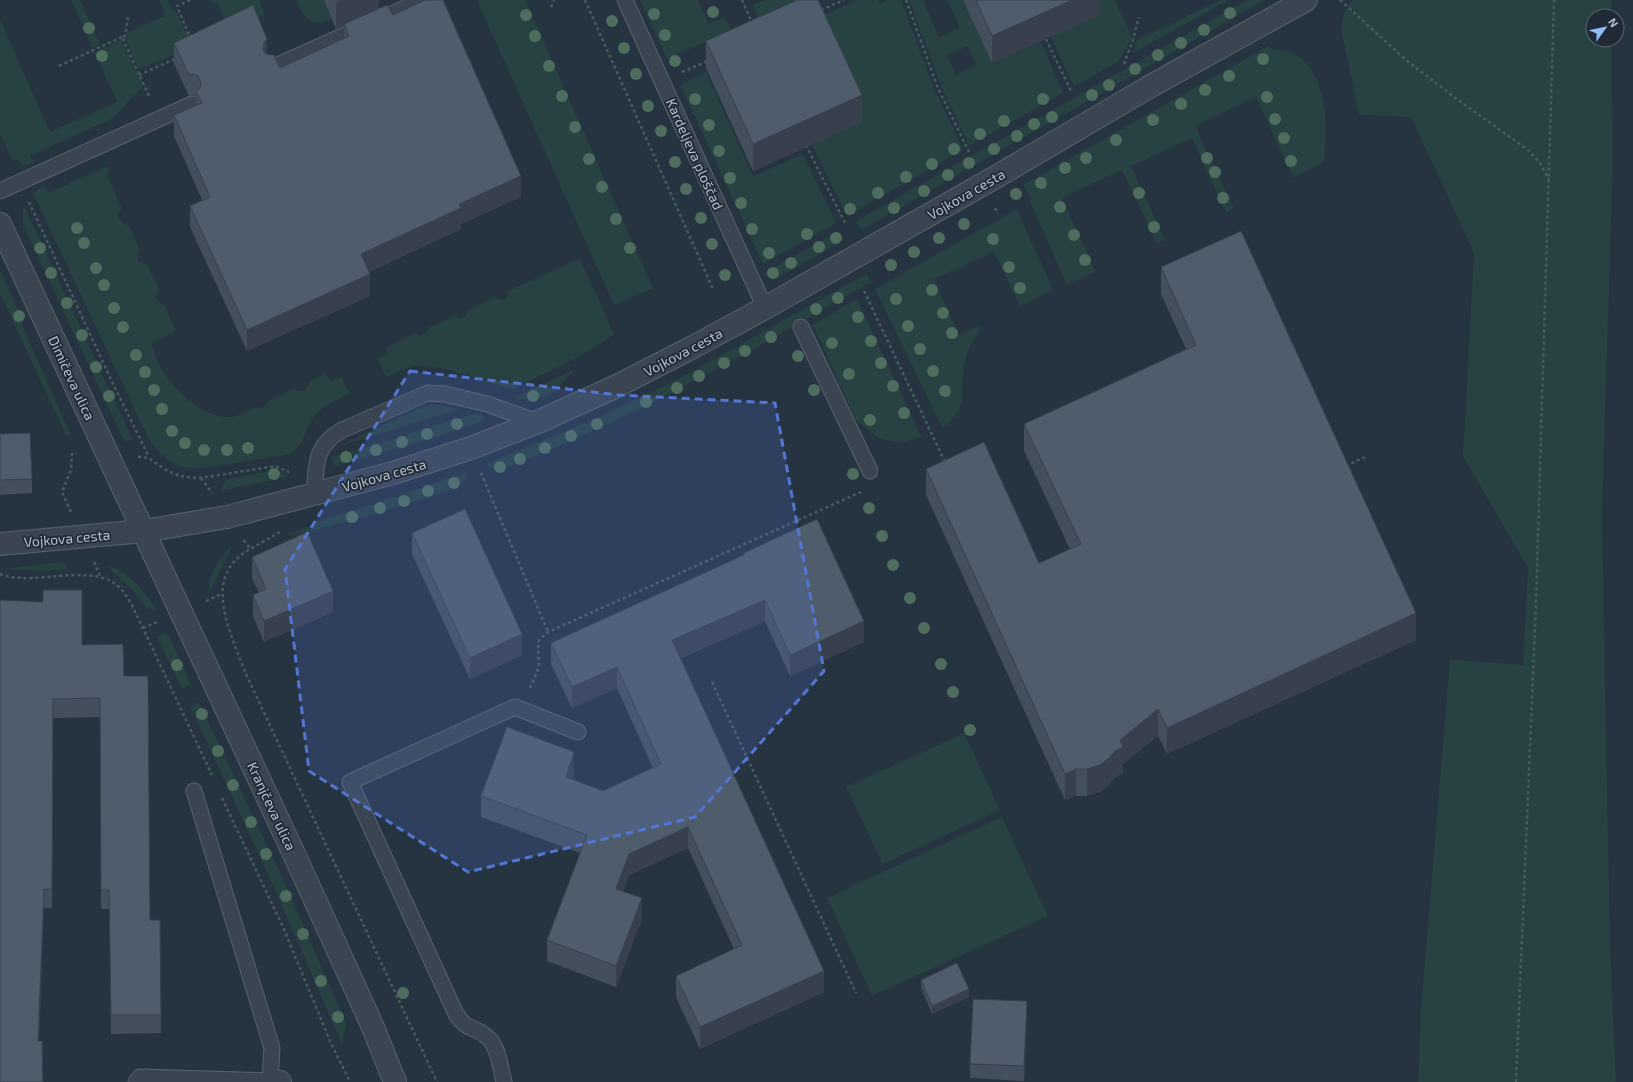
<svg xmlns="http://www.w3.org/2000/svg" width="1633" height="1082" viewBox="0 0 1633 1082" font-family="'Exo 2',sans-serif">
	<rect width="100%" height="100%" fill="#263341"/>
	<g fill="#284142" fill-rule="evenodd">
		<path d="M71 0H80L100 44 93 48Z"/>
		<path d="M159 0H168L173 12 176 11 193 47 139 69 125 38 128 37 126 33 166 15Z"/>
		<path d="M211 0H259L265 15 229 31 217 2 213 4Z"/>
		<path d="M299 0H324L332 19C311 28 305 19 296 1Z"/>
		<path d="M479 0H531L526 2 653 288 614 305 479 5Z"/>
		<path d="M640 0H698L709 24 724 17 731 30 667 59Z"/>
		<path d="M764 0H801L763 28 753 5Z"/>
		<path d="M858 0H878L880 4 888 0H901L934 88 963 150 847 216 812 145 862 122 815 19Z"/>
		<path d="M909 0H923L939 37 960 28 947 0H963L992 63 1041 42 1063 93 969 146 941 86ZM968 46 976 65 956 75 947 55Z"/>
		<path d="M1093 0H1115L1132 37 1118 62 1074 87 1051 37 1099 15Z"/>
		<path d="M1221 0H1229L1133 53 1137 40Z"/>
		<path d="M1247 0H1265L861 230 856 221Z"/>
		<path d="M1352 0H1611V16H1593V40H1611L1613 156 1602 516 1610 944 1616 1082H1418L1421 1008 1450 659 1523 665 1528 568 1463 456 1474 253 1411 117 1359 115 1341 29 1344 12Z"/>
		<path d="M0 19 50 132 117 102 95 53 121 40 143 86 112 119 30 156 34 163 22 166 19 160H12L0 134Z"/>
		<path d="M1268 46 1274 50C1312 47 1326 94 1326 125 1326 137 1325 150 1324 162L1293 178 1256 97 1196 125 1203 145 1234 208 1226 213 1192 138 1131 166 1165 240 1157 244 1122 170 1062 198 1096 272 1067 285 1030 202 1032 200 1023 185Z"/>
		<path d="M706 72 753 176 803 154 836 223 763 264 680 85Z"/>
		<path d="M107 166 109 169 107 175 122 209 119 212C117 218 123 225 129 225L140 250 137 257 139 261 147 265 159 289 156 298 161 304 165 306 176 331 152 343C155 373 195 416 227 417 237 418 247 411 256 407L257 408 264 407 268 401 295 388 298 391H304L308 387 309 382 326 373 331 381 341 377 350 394C340 398 324 405 316 414 303 430 306 448 285 455 267 458 249 461 230 464 193 471 171 473 148 438L33 193 45 185 48 193Z"/>
		<path d="M24 206 133 440 124 441 23 225V211Z"/>
		<path d="M1017 209 1053 290 1020 307 994 252 934 279 959 335 978 326 980 331C961 356 963 372 962 402 958 413 952 422 942 428L875 289Z"/>
		<path d="M839 231 844 240 778 277 770 279 763 274Z"/>
		<path d="M580 258 614 334C584 357 546 373 512 389 487 382 440 364 415 366 405 368 396 373 386 377L378 359 389 354 386 348 415 333 422 336 427 332 428 328 456 315 458 318H464L466 316 468 310 496 297 498 299 504 300 508 295 509 291Z"/>
		<path d="M0 270 13 299 27 336 71 436 66 435 0 294Z"/>
		<path d="M866 274 871 282C749 352 627 423 495 471L487 464 599 417 686 375Z"/>
		<path d="M857 299 919 431 922 437 904 442 890 441 877 437 855 419 813 325Z"/>
		<path d="M572 370 573 372C566 377 562 385 556 390 543 400 529 400 514 398Z"/>
		<path d="M431 404 460 409 336 447 415 410Z"/>
		<path d="M476 413 484 416 485 420 443 435 337 466 333 464 331 457 387 441Z"/>
		<path d="M275 470 289 476 273 480 221 491 225 481 228 479Z"/>
		<path d="M467 472 465 481C449 492 428 497 410 503 368 516 326 528 283 537L331 517 383 501Z"/>
		<path d="M232 546 213 586 208 591C210 572 218 559 232 546Z"/>
		<path d="M65 562 66 569 43 571 0 569Z"/>
		<path d="M109 566C131 573 145 592 157 610L153 611 145 607 134 591 111 570Z"/>
		<path d="M167 632 191 684 182 689 157 637Z"/>
		<path d="M199 702 283 879 342 1013 346 1026 342 1044 272 883 190 706Z"/>
		<path d="M964 733 1000 810 883 864 846 787Z"/>
		<path d="M1002 817 1048 916 872 996 827 898Z"/>
	</g>
	<g fill="none" stroke-linecap="round" stroke-linejoin="round">
		<defs>
			<g id="service">
				<path d="M625 0 765 308"/>
				<path d="M271 68 423 0"/>
				<path d="M0 191 192 104"/>
				<path d="M801 327 870 471"/>
				<path d="M314 494C317 465 313 447 342 430L428 393 445 394 487 404 538 422"/>
				<path d="M136 1082 140 1077 270 1081 272 1048 194 791"/>
				<path d="M504 1082C500 1067 499 1046 486 1036 473 1026 466 1030 456 1014L350 782 515 707 578 732"/>
			</g>
			<path id="minor" d="M270 1081 280 1082"/>
			<g id="tertiary">
				<path d="M0 224 294 854 372 1025 395 1082"/>
				<path d="M0 544 144 531 227 517 393 473 471 448 538 422 617 386 693 347 765 308 994 178 1149 87 1306 0"/>
			</g>
		</defs>
		<use href="#service" stroke="#58636e" stroke-width="17"/>
		<use href="#minor" stroke="#58636e" stroke-width="24"/>
		<use href="#tertiary" stroke="#58636e" stroke-width="24"/>
		<g stroke="#465d5f" stroke-width="2.5" stroke-dasharray="3 3" stroke-linecap="butt">
			<path d="M190 0 177 6 190 37"/>
			<path d="M585 0 713 289"/>
			<path d="M742 0 752 23"/>
			<path d="M906 0 938 88 969 152"/>
			<path d="M1340 0 1406 60 1454 97 1528 150 1540 163 1549 180"/>
			<path d="M551 7 554 0"/>
			<path d="M821 10 844 0"/>
			<path d="M128 17 125 36 122 37 150 98"/>
			<path d="M1046 39 1072 93"/>
			<path d="M1124 64 1133 40 1139 17"/>
			<path d="M59 66 122 37"/>
			<path d="M682 72 708 61"/>
			<path d="M139 75 177 58"/>
			<path d="M806 145 845 223"/>
			<path d="M29 202 114 386 149 457"/>
			<path d="M995 208 998 214"/>
			<path d="M864 291 945 462"/>
			<path d="M138 457C153 457 151 461 163 468 175 476 187 478 201 478L275 466 289 472"/>
			<path d="M1346 466 1365 457"/>
			<path d="M481 473 548 632"/>
			<path d="M201 478 212 493"/>
			<path d="M71 512 62 492 71 470 72 454H77"/>
			<path d="M280 532C267 540 252 547 240 556 204 585 233 638 245 672L437 1082"/>
			<path d="M244 540 250 549"/>
			<path d="M94 562 101 578"/>
			<path d="M0 574C7 577 14 577 21 578 49 580 98 565 120 588 125 593 128 599 132 605L212 775"/>
			<path d="M206 601 222 594"/>
			<path d="M143 628 157 622"/>
			<path d="M712 682 856 993"/>
			<path d="M530 688 539 667 538 648 539 640 548 632 861 492"/>
			<path d="M222 798 283 927 330 1041 350 1082"/>
			<path d="M1516 1082 1536 602 1554 0"/>
		</g>
		<use href="#service" stroke="#3a4551" stroke-width="15"/>
		<use href="#minor" stroke="#3a4551" stroke-width="22"/>
		<use href="#tertiary" stroke="#3a4551" stroke-width="22"/>
	</g>
	<g fill="#4e6d5e">
		<circle cx="713" cy="12" r="6"/>
		<circle cx="1230" cy="13" r="6"/>
		<circle cx="654" cy="14" r="6"/>
		<circle cx="526" cy="15" r="6"/>
		<circle cx="612" cy="21" r="6"/>
		<circle cx="89" cy="28" r="6"/>
		<circle cx="1204" cy="30" r="6"/>
		<circle cx="665" cy="35" r="6"/>
		<circle cx="535" cy="36" r="6"/>
		<circle cx="1181" cy="43" r="6"/>
		<circle cx="624" cy="48" r="6"/>
		<circle cx="1158" cy="55" r="6"/>
		<circle cx="102" cy="56" r="6"/>
		<circle cx="1263" cy="59" r="6"/>
		<circle cx="675" cy="61" r="6"/>
		<circle cx="549" cy="66" r="6"/>
		<circle cx="1135" cy="69" r="6"/>
		<circle cx="636" cy="74" r="6"/>
		<circle cx="1229" cy="76" r="6"/>
		<circle cx="1109" cy="85" r="6"/>
		<circle cx="1205" cy="90" r="6"/>
		<circle cx="1092" cy="95" r="6"/>
		<circle cx="562" cy="96" r="6"/>
		<circle cx="1267" cy="97" r="6"/>
		<circle cx="695" cy="99" r="6"/>
		<circle cx="1043" cy="99" r="6"/>
		<circle cx="1181" cy="104" r="6"/>
		<circle cx="648" cy="106" r="6"/>
		<circle cx="1052" cy="117" r="6"/>
		<circle cx="1275" cy="119" r="6"/>
		<circle cx="1153" cy="120" r="6"/>
		<circle cx="1004" cy="121" r="6"/>
		<circle cx="1034" cy="124" r="6"/>
		<circle cx="709" cy="125" r="6"/>
		<circle cx="575" cy="127" r="6"/>
		<circle cx="661" cy="131" r="6"/>
		<circle cx="980" cy="134" r="6"/>
		<circle cx="1017" cy="136" r="6"/>
		<circle cx="1284" cy="138" r="6"/>
		<circle cx="1116" cy="140" r="6"/>
		<circle cx="954" cy="149" r="6"/>
		<circle cx="994" cy="149" r="6"/>
		<circle cx="719" cy="151" r="6"/>
		<circle cx="1086" cy="158" r="6"/>
		<circle cx="1207" cy="158" r="6"/>
		<circle cx="589" cy="159" r="6"/>
		<circle cx="1291" cy="161" r="6"/>
		<circle cx="675" cy="162" r="6"/>
		<circle cx="969" cy="163" r="6"/>
		<circle cx="932" cy="164" r="6"/>
		<circle cx="1065" cy="168" r="6"/>
		<circle cx="1215" cy="172" r="6"/>
		<circle cx="948" cy="175" r="6"/>
		<circle cx="906" cy="177" r="6"/>
		<circle cx="730" cy="178" r="6"/>
		<circle cx="1041" cy="183" r="6"/>
		<circle cx="602" cy="187" r="6"/>
		<circle cx="686" cy="189" r="6"/>
		<circle cx="924" cy="191" r="6"/>
		<circle cx="878" cy="193" r="6"/>
		<circle cx="1139" cy="193" r="6"/>
		<circle cx="1016" cy="194" r="6"/>
		<circle cx="1223" cy="198" r="6"/>
		<circle cx="741" cy="203" r="6"/>
		<circle cx="1060" cy="207" r="6"/>
		<circle cx="894" cy="208" r="6"/>
		<circle cx="850" cy="209" r="6"/>
		<circle cx="701" cy="218" r="6"/>
		<circle cx="616" cy="219" r="6"/>
		<circle cx="964" cy="224" r="6"/>
		<circle cx="1154" cy="227" r="6"/>
		<circle cx="77" cy="228" r="6"/>
		<circle cx="752" cy="229" r="6"/>
		<circle cx="807" cy="234" r="6"/>
		<circle cx="1074" cy="235" r="6"/>
		<circle cx="836" cy="238" r="6"/>
		<circle cx="939" cy="238" r="6"/>
		<circle cx="993" cy="239" r="6"/>
		<circle cx="84" cy="243" r="6"/>
		<circle cx="712" cy="244" r="6"/>
		<circle cx="819" cy="247" r="6"/>
		<circle cx="40" cy="248" r="6"/>
		<circle cx="630" cy="248" r="6"/>
		<circle cx="914" cy="252" r="6"/>
		<circle cx="769" cy="253" r="6"/>
		<circle cx="1085" cy="260" r="6"/>
		<circle cx="791" cy="263" r="6"/>
		<circle cx="891" cy="265" r="6"/>
		<circle cx="1009" cy="267" r="6"/>
		<circle cx="96" cy="268" r="6"/>
		<circle cx="51" cy="273" r="6"/>
		<circle cx="773" cy="273" r="6"/>
		<circle cx="725" cy="275" r="6"/>
		<circle cx="104" cy="285" r="6"/>
		<circle cx="1020" cy="288" r="6"/>
		<circle cx="932" cy="290" r="6"/>
		<circle cx="838" cy="298" r="6"/>
		<circle cx="896" cy="299" r="6"/>
		<circle cx="67" cy="303" r="6"/>
		<circle cx="114" cy="308" r="6"/>
		<circle cx="816" cy="309" r="6"/>
		<circle cx="943" cy="313" r="6"/>
		<circle cx="19" cy="316" r="6"/>
		<circle cx="858" cy="317" r="6"/>
		<circle cx="908" cy="326" r="6"/>
		<circle cx="123" cy="327" r="6"/>
		<circle cx="952" cy="333" r="6"/>
		<circle cx="82" cy="335" r="6"/>
		<circle cx="771" cy="337" r="6"/>
		<circle cx="871" cy="341" r="6"/>
		<circle cx="832" cy="343" r="6"/>
		<circle cx="920" cy="349" r="6"/>
		<circle cx="745" cy="351" r="6"/>
		<circle cx="136" cy="355" r="6"/>
		<circle cx="798" cy="356" r="6"/>
		<circle cx="724" cy="363" r="6"/>
		<circle cx="881" cy="363" r="6"/>
		<circle cx="96" cy="367" r="6"/>
		<circle cx="933" cy="371" r="6"/>
		<circle cx="145" cy="372" r="6"/>
		<circle cx="849" cy="374" r="6"/>
		<circle cx="699" cy="376" r="6"/>
		<circle cx="893" cy="386" r="6"/>
		<circle cx="677" cy="388" r="6"/>
		<circle cx="154" cy="390" r="6"/>
		<circle cx="814" cy="390" r="6"/>
		<circle cx="945" cy="391" r="6"/>
		<circle cx="109" cy="396" r="6"/>
		<circle cx="533" cy="396" r="6"/>
		<circle cx="646" cy="402" r="6"/>
		<circle cx="162" cy="409" r="6"/>
		<circle cx="904" cy="413" r="6"/>
		<circle cx="870" cy="420" r="6"/>
		<circle cx="457" cy="424" r="6"/>
		<circle cx="597" cy="424" r="6"/>
		<circle cx="172" cy="431" r="6"/>
		<circle cx="427" cy="434" r="6"/>
		<circle cx="571" cy="436" r="6"/>
		<circle cx="402" cy="442" r="6"/>
		<circle cx="185" cy="443" r="6"/>
		<circle cx="248" cy="448" r="6"/>
		<circle cx="545" cy="448" r="6"/>
		<circle cx="204" cy="450" r="6"/>
		<circle cx="227" cy="450" r="6"/>
		<circle cx="376" cy="450" r="6"/>
		<circle cx="346" cy="457" r="6"/>
		<circle cx="520" cy="459" r="6"/>
		<circle cx="500" cy="467" r="6"/>
		<circle cx="274" cy="474" r="6"/>
		<circle cx="853" cy="474" r="6"/>
		<circle cx="454" cy="483" r="6"/>
		<circle cx="428" cy="491" r="6"/>
		<circle cx="404" cy="501" r="6"/>
		<circle cx="380" cy="508" r="6"/>
		<circle cx="869" cy="508" r="6"/>
		<circle cx="352" cy="517" r="6"/>
		<circle cx="882" cy="536" r="6"/>
		<circle cx="893" cy="565" r="6"/>
		<circle cx="910" cy="598" r="6"/>
		<circle cx="924" cy="628" r="6"/>
		<circle cx="941" cy="664" r="6"/>
		<circle cx="177" cy="665" r="6"/>
		<circle cx="953" cy="692" r="6"/>
		<circle cx="202" cy="714" r="6"/>
		<circle cx="970" cy="730" r="6"/>
		<circle cx="218" cy="751" r="6"/>
		<circle cx="233" cy="785" r="6"/>
		<circle cx="251" cy="822" r="6"/>
		<circle cx="266" cy="854" r="6"/>
		<circle cx="286" cy="896" r="6"/>
		<circle cx="303" cy="934" r="6"/>
		<circle cx="321" cy="981" r="6"/>
		<circle cx="403" cy="993" r="6"/>
		<circle cx="338" cy="1017" r="6"/>
	</g>
	<g fill="#444f5d">
		<path d="M324 0H379V8L393 15 521 197 461 224V229L369 272 370 296 247 351 190 227V206L202 200 174 136V115L196 105V96L193 95 189 96 174 64V43L267 55 280 68 344 38V26L336 29Z"/>
		<path d="M963 0H1099V15L992 63Z"/>
		<path d="M706 41 862 122 753 171 706 68Z"/>
		<path d="M1161 267 1416 640 1167 754 1158 736 1123 764V773L1114 778 1108 786 1100 792 1087 796H1076L1065 800 926 495V469L1039 563 1070 549 1024 451V424L1186 349 1161 294Z"/>
		<path d="M0 434 32 479V493L0 495Z"/>
		<path d="M412 533 522 655 470 679 412 554Z"/>
		<path d="M744 553 864 642 790 676 765 621 681 658 824 992 700 1049 676 997V976L734 949 688 848 629 875 623 891 642 919 616 987 547 961V940L580 853 481 817V796L574 773 572 779 603 791 653 768 617 688 572 708 551 664V643L744 555Z"/>
		<path d="M252 557 333 612 264 642 253 616V595L259 593 252 578Z"/>
		<path d="M0 600 82 645 124 676 150 920H160L161 1033 111 1034 109 909H101L100 717 53 718 52 908H44L39 1041 0 1082Z"/>
		<path d="M921 980 969 997 932 1014 921 987Z"/>
		<path d="M1027 1016 1024 1081 970 1078V1064Z"/>
	</g>
	<g fill="#37404c">
		<path d="M340 0H379V10L344 24V26L336 29V2Z"/>
		<path d="M1072 0H1099V15L992 63V36Z"/>
		<path d="M267 39V60L263 50 264 42Z"/>
		<path d="M862 95V122L753 171V144Z"/>
		<path d="M521 176V197L461 224V229L361 275V254L459 204Z"/>
		<path d="M370 274V296L247 351V330Z"/>
		<path d="M333 591V612L264 642V621Z"/>
		<path d="M765 600V621L672 661V640Z"/>
		<path d="M1416 613V640L1167 754V728Z"/>
		<path d="M864 621V642L790 676V655Z"/>
		<path d="M522 634V655L470 679V658Z"/>
		<path d="M617 667V688L572 708V687Z"/>
		<path d="M1158 709V736L1123 764V773L1114 778 1108 786 1100 792 1087 796V769L1120 740Z"/>
		<path d="M574 752V773L566 798V777Z"/>
		<path d="M1076 769V796L1065 800V774Z"/>
		<path d="M688 827V848L629 875 616 910V889L629 854Z"/>
		<path d="M44 889V908L38 1059V1041Z"/>
		<path d="M642 898V919L616 987V966Z"/>
		<path d="M824 971V992L700 1049V1027Z"/>
		<path d="M969 989V997L932 1014V1006Z"/>
		<path d="M1027 1001V1016L1024 1081V1066Z"/>
	</g>
	<g fill="#4f5c6c" stroke="#37404c">
		<path d="M425 0H443L521 176 459 204 461 208 361 254 370 274 247 330 190 206 210 197 174 115 202 103 196 91 200 88 201 83 198 76 193 74 189 75 174 43 253 5 267 39 264 42 263 50 266 54 274 55 280 68 349 36 344 24 387 5 393 15Z"/>
		<path d="M797 0H818L862 95 753 144 706 41Z"/>
		<path d="M976 0H1072L992 36Z"/>
		<path d="M1241 231 1416 613 1167 728 1158 709 1120 740 1123 747 1114 752 1108 759 1100 765 1087 769H1076L1065 774 926 469 984 442 1039 563 1081 544 1024 424 1196 345 1161 267Z"/>
		<path d="M30 433 32 479 0 480V434Z"/>
		<path d="M465 509 522 634 470 658 412 533Z"/>
		<path d="M817 519 864 621 790 655 765 600 672 640 824 971 700 1027 676 976 742 945 688 827 629 854 616 889 642 898 616 966 547 940 587 835 481 796 507 727 574 752 566 777 603 791 661 764 617 667 572 687 551 643 744 555V553Z"/>
		<path d="M307 532 333 591 264 621 253 595 266 589 252 557Z"/>
		<path d="M43 590H82V645L123 644 124 676H148L150 920H160L161 1015H111L109 890H101L100 698 53 699 52 889H44L38 1041H42L43 1082H0V600L43 602Z"/>
		<path d="M957 963 969 989 932 1006 921 980Z"/>
		<path d="M973 999 1027 1001 1024 1066 970 1064Z"/>
	</g>
	<path fill="#5376d3" fill-opacity="0.2" stroke="#5376d3" stroke-width="3" stroke-dasharray="8 5" stroke-linejoin="round" d="M410 371 619 395 775 403 824 671 695 817 468 872 309 771 285 569Z"/>
	<g text-anchor="middle" dominant-baseline="central" stroke-width="3.5" stroke-linejoin="round" paint-order="stroke">
		<g font-size="14" fill="#b7c0cb" stroke="#1f2a36">
			<text transform="translate(695 154) rotate(66)">Kardeljeva ploščad</text>
			<text transform="translate(966 194) rotate(-30)">Vojkova cesta</text>
			<text transform="translate(683 352) rotate(-28)">Vojkova cesta</text>
			<text transform="translate(72 378) rotate(65)">Dimičeva ulica</text>
			<text transform="translate(384 475) rotate(-16)">Vojkova cesta</text>
			<text transform="translate(67 538) rotate(-5)">Vojkova cesta</text>
			<text transform="translate(272 806) rotate(65)">Kranjčeva ulica</text>
		</g>
	</g>
	<g transform="translate(1605 28) rotate(57)"><circle r="19" fill="#1f2a36" stroke="#5c6672"/>
	<path d="M0-3L7 15L0 10L-7 15Z" fill="#8fbdf9"/>
	<text y="-6" font-size="11" font-weight="bold" text-anchor="middle" fill="#b7c0cb">N</text>
	</g>
</svg>
